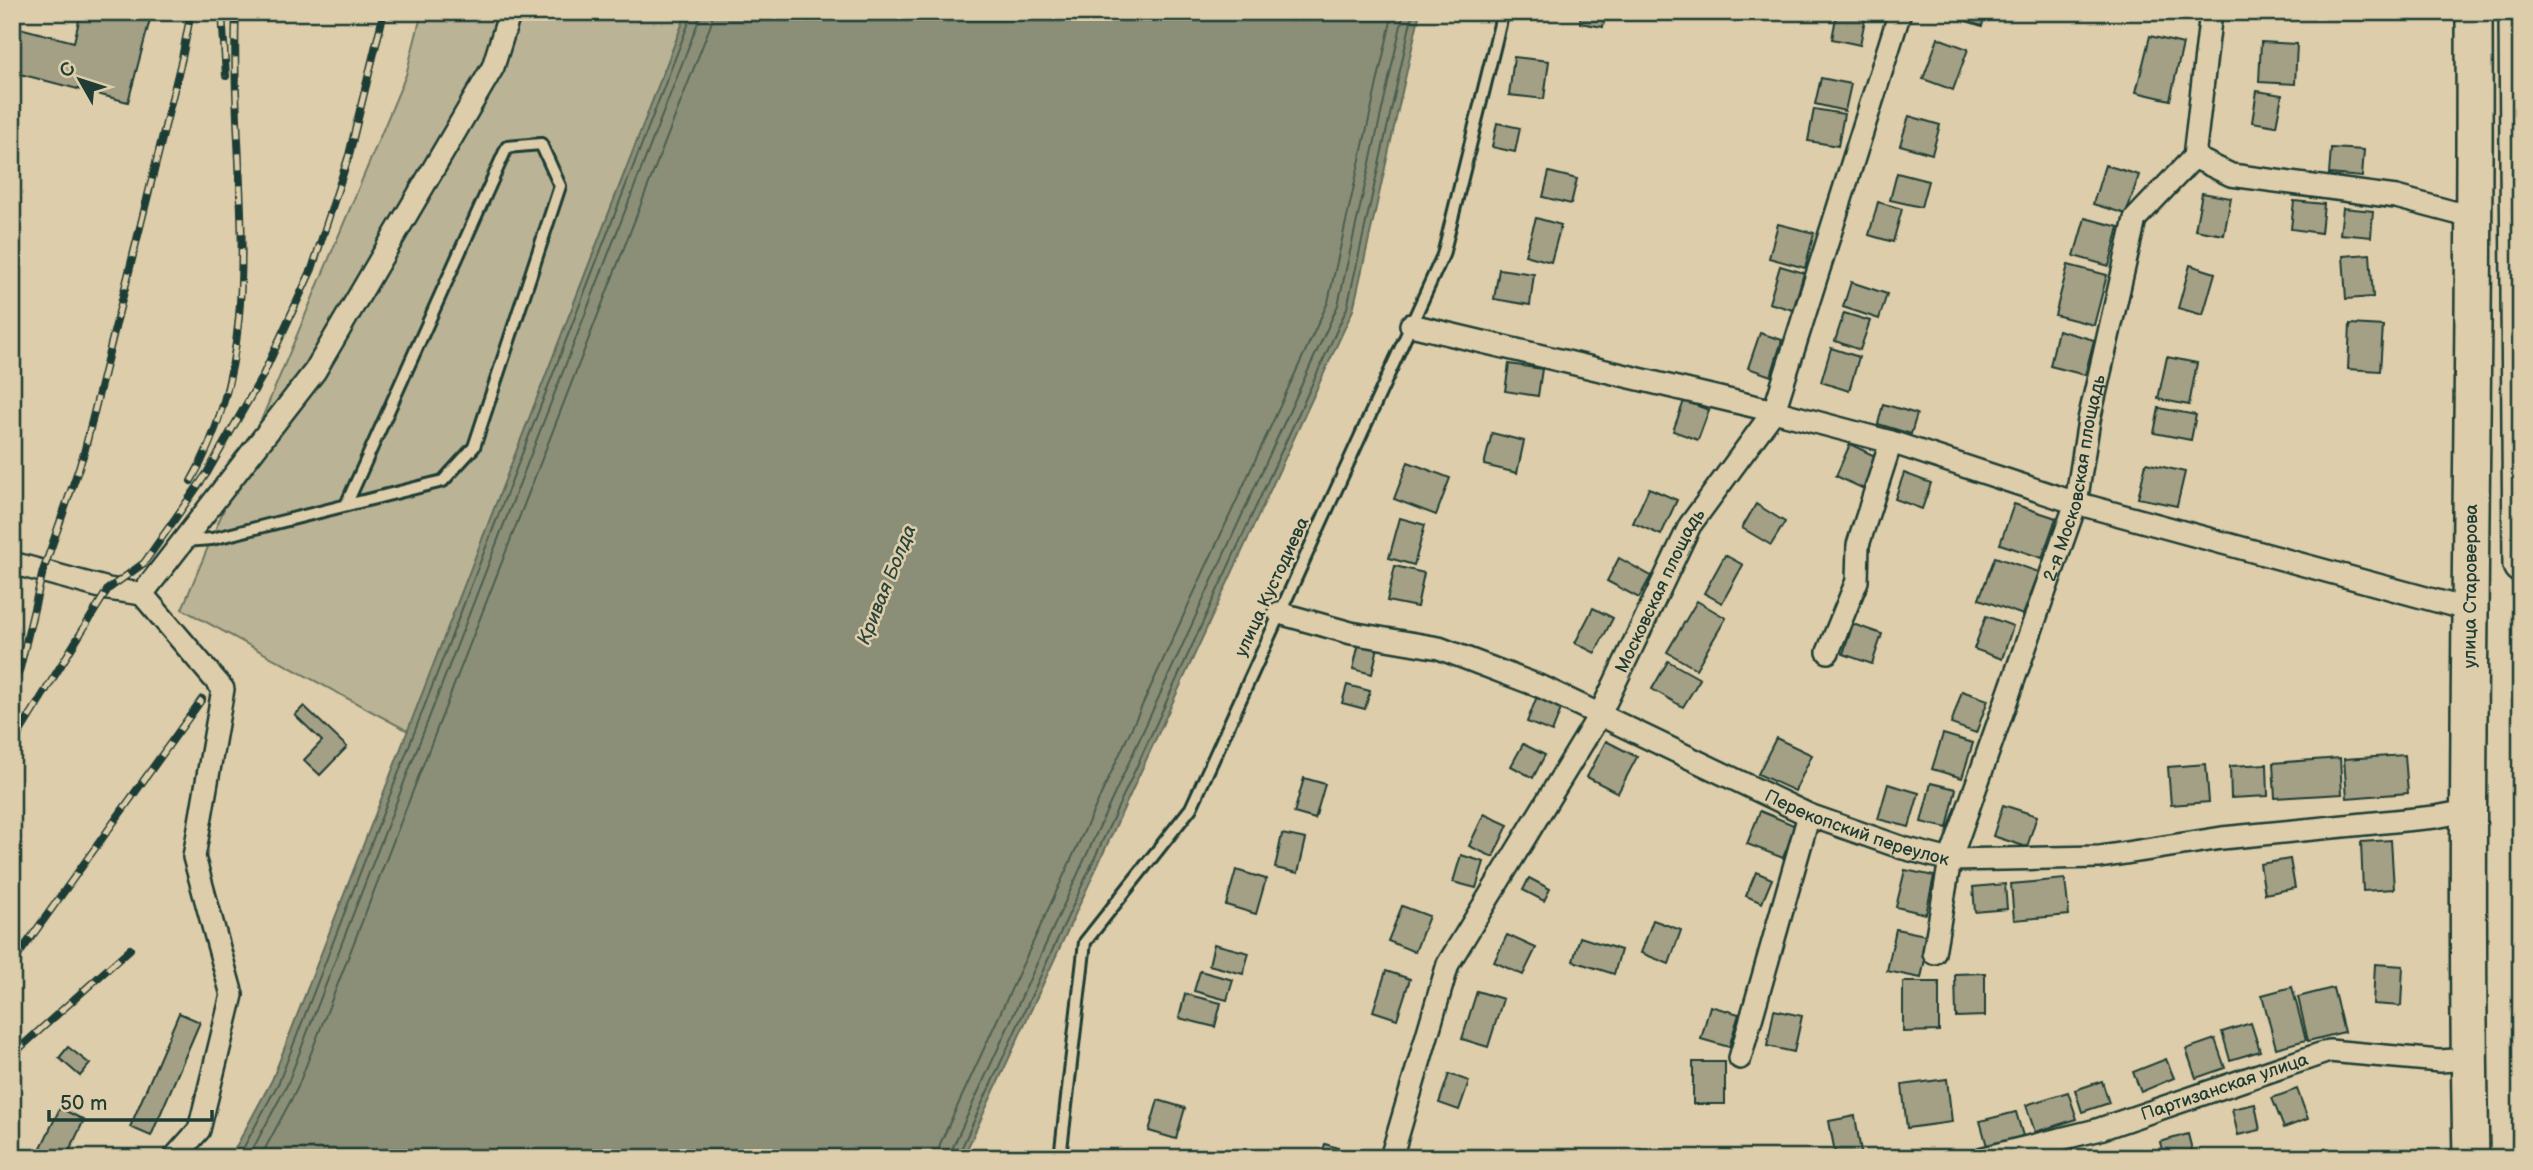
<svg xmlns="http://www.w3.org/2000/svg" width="2533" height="1170" viewBox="0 0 2533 1170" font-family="'Balsamiq Sans',sans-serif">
	<rect width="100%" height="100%" fill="#decdaa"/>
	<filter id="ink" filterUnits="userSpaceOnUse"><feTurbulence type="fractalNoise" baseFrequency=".0143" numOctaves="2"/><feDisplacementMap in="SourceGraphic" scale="14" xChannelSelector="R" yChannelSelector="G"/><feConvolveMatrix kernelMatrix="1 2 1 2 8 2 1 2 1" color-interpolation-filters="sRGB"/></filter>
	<g filter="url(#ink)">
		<path fill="#bbb395" stroke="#6d7864" stroke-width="2" d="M422 12H687L408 731 182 609 406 75Z"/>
		<path fill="#8c8f78" stroke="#606e5d" stroke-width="2" d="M687 12H1420L1353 310 963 1158H230L272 1080Z"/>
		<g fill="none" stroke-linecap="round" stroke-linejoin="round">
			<g stroke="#4b5e4f" stroke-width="2">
				<path d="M238 1158 279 1082 693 12"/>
				<path d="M248 1158 287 1085 702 12"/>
				<path d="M260 1158 297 1089 711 24 713 12"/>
				<path d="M938 1158 940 1144 1328 302 1393 12"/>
				<path d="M948 1158 1338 305 1404 12"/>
				<path d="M957 1158 1347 308 1413 12"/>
			</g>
		</g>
		<g fill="#a3a085" stroke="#1f3d34" stroke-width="2">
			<path d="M81 12H152L128 102 12 72V26L74 42Z"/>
			<path d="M1581 12H1606L1603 27 1580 23Z"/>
			<path d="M1837 12 1866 14 1860 45 1832 39Z"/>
			<path d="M1948 12H1986L1982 26 1947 15Z"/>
			<path d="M2150 36 2183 44 2170 100 2136 92Z"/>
			<path d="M1938 38 1968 49 1953 90 1923 79Z"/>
			<path d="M2261 42 2297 44 2295 84 2259 82Z"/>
			<path d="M1514 57 1549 61 1544 99 1509 95Z"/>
			<path d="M1821 78 1851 84 1845 111 1815 104Z"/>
			<path d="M2257 91 2282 95 2276 126 2252 122Z"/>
			<path d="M1814 109 1844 114 1838 146 1808 141Z"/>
			<path d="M1909 116 1940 125 1932 154 1900 145Z"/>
			<path d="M1497 123 1520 128 1515 152 1492 147Z"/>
			<path d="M2331 148 2364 150 2362 177 2329 174Z"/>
			<path d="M2105 165 2139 175 2126 214 2093 204Z"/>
			<path d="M1549 172 1577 179 1571 204 1543 197Z"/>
			<path d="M1897 173 1928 181 1921 207 1890 200Z"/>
			<path d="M2202 193 2231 198 2224 235 2195 230Z"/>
			<path d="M2294 201 2324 204 2321 233 2291 229Z"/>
			<path d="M1878 202 1902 209 1893 242 1869 235Z"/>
			<path d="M2343 208 2373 211 2371 237 2340 234Z"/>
			<path d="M1536 218 1561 225 1551 262 1525 255Z"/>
			<path d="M2085 218 2119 227 2109 266 2074 256Z"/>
			<path d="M1778 224 1814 233 1805 268 1769 258Z"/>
			<path d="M2370 254 2373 297 2346 299 2343 256Z"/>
			<path d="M2068 265 2107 275 2094 325 2055 315Z"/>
			<path d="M2190 265 2215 273 2203 315 2178 308Z"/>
			<path d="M1780 266 1804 273 1793 310 1769 303Z"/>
			<path d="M1499 269 1534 274 1530 305 1494 299Z"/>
			<path d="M1851 282 1887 294 1879 319 1843 307Z"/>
			<path d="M1844 313 1870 321 1860 350 1835 341Z"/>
			<path d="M2350 324 2383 326 2380 371 2348 369Z"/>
			<path d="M2058 330 2094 340 2085 375 2050 366Z"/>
			<path d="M1760 333 1782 340 1771 376 1748 368Z"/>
			<path d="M1831 348 1859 357 1849 391 1821 382Z"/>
			<path d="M2167 357 2197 363 2189 405 2158 399Z"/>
			<path d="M1509 364 1542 369 1538 396 1505 391Z"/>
			<path d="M1684 401 1709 410 1698 440 1673 431Z"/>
			<path d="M1883 404 1917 414 1911 434 1878 424Z"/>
			<path d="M2159 408 2196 415 2191 440 2154 433Z"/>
			<path d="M1492 433 1524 441 1517 473 1484 465Z"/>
			<path d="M1850 444 1879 458 1864 489 1836 476Z"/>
			<path d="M1408 462 1450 478 1436 515 1394 499Z"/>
			<path d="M2146 463 2185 472 2177 506 2138 498Z"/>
			<path d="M1904 473 1931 483 1922 509 1895 499Z"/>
			<path d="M1649 488 1677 500 1661 535 1633 523Z"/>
			<path d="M1756 504 1785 522 1771 545 1742 528Z"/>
			<path d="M2014 504 2056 518 2042 558 2000 544Z"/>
			<path d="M1400 518 1425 525 1414 565 1389 558Z"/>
			<path d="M1725 555 1743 565 1722 603 1704 593Z"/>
			<path d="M1995 557 2039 572 2023 615 1979 599Z"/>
			<path d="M1619 558 1651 576 1639 598 1607 581Z"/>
			<path d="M1395 566 1424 573 1417 607 1387 601Z"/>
			<path d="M1697 601 1726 618 1696 669 1667 652Z"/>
			<path d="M1593 608 1613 618 1595 653 1575 643Z"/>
			<path d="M1986 616 2013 626 2002 659 1974 649Z"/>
			<path d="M1853 624 1882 634 1872 664 1843 654Z"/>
			<path d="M1359 643 1378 647 1372 674 1353 669Z"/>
			<path d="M1668 661 1700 679 1683 707 1652 689Z"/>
			<path d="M1347 685 1370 691 1365 709 1342 703Z"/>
			<path d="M1962 691 1988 700 1976 733 1951 724Z"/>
			<path d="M1538 694 1563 704 1552 732 1527 722Z"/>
			<path d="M304 706 347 747 320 775 304 760 322 741 295 715Z"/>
			<path d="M1943 734 1973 743 1962 778 1932 769Z"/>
			<path d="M1776 738 1812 755 1795 791 1758 774Z"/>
			<path d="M1606 741 1637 757 1618 793 1587 777Z"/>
			<path d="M1523 744 1545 755 1533 778 1511 766Z"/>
			<path d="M2405 755 2408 793 2347 798 2344 759Z"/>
			<path d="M2340 758 2342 794 2275 798 2273 763Z"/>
			<path d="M2206 764 2209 802 2171 805 2168 767Z"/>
			<path d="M2267 764 2268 796 2231 798 2230 766Z"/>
			<path d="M1304 778 1325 784 1315 819 1294 813Z"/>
			<path d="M1931 783 1956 789 1947 828 1921 822Z"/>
			<path d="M1888 784 1919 793 1909 827 1878 819Z"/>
			<path d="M2003 805 2037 816 2027 847 1993 836Z"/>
			<path d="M1760 811 1796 826 1783 858 1747 844Z"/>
			<path d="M1484 814 1508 825 1493 857 1469 846Z"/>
			<path d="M1282 834 1306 839 1298 873 1275 868Z"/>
			<path d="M2391 840 2394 889 2363 891 2361 842Z"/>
			<path d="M1461 855 1484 862 1476 888 1453 882Z"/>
			<path d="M2290 859 2295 888 2265 894 2260 864Z"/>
			<path d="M1236 870 1266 879 1256 914 1226 905Z"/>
			<path d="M1905 870 1934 876 1926 914 1896 907Z"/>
			<path d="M1756 872 1772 879 1762 903 1746 896Z"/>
			<path d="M1529 878 1550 889 1544 901 1523 890Z"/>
			<path d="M2065 879 2069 915 2014 920 2011 884Z"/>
			<path d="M2005 884 2007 909 1975 912 1973 887Z"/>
			<path d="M1402 906 1429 916 1415 952 1388 941Z"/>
			<path d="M1653 920 1681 930 1669 964 1641 953Z"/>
			<path d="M1896 929 1930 936 1921 978 1887 971Z"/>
			<path d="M1507 935 1536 948 1523 975 1494 962Z"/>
			<path d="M1580 937 1621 950 1614 974 1573 961Z"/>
			<path d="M1214 944 1249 953 1243 974 1209 965Z"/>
			<path d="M2375 964 2403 966 2401 1006 2373 1004Z"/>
			<path d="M1200 971 1233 980 1227 1000 1194 991Z"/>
			<path d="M1386 971 1410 979 1397 1019 1373 1011Z"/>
			<path d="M1985 973V1016L1956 1017 1955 974Z"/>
			<path d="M1903 982H1939V1031L1903 1032Z"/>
			<path d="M2292 987 2306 1040 2276 1048 2262 995Z"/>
			<path d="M2333 988 2344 1032 2308 1041 2298 997Z"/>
			<path d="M1477 991 1503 999 1488 1047 1462 1039Z"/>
			<path d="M1185 994 1221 1003 1215 1027 1179 1018Z"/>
			<path d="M1710 1006 1739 1014 1729 1047 1701 1039Z"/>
			<path d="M1774 1010 1802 1016 1794 1052 1767 1046Z"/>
			<path d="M179 1013 200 1022 151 1136 130 1127Z"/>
			<path d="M2251 1023 2260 1051 2230 1060 2222 1032Z"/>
			<path d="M2215 1039 2225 1068 2196 1078 2186 1049Z"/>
			<path d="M68 1047 90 1064 80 1076 59 1058Z"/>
			<path d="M2166 1059 2174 1078 2141 1092 2133 1072Z"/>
			<rect x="1693" y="1062" width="32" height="42"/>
			<path d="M1449 1074 1469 1081 1459 1110 1439 1103Z"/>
			<path d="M1947 1079 1952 1122 1907 1128 1902 1085Z"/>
			<path d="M2102 1081 2109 1103 2082 1112 2075 1090Z"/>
			<path d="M2297 1089 2308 1119 2284 1128 2272 1098Z"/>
			<path d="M2068 1092 2077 1119 2035 1132 2026 1105Z"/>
			<path d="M1158 1100 1185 1108 1176 1139 1149 1131Z"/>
			<path d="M2255 1104 2260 1130 2238 1135 2232 1109Z"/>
			<path d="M60 1108 84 1120 66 1158H36Z"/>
			<path d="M2016 1112 2023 1136 1987 1146 1980 1121Z"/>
			<path d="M1855 1116 1862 1158H1836L1829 1121Z"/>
			<path d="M2188 1134 2194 1158H2164L2160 1142Z"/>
			<path d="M1325 1144 1350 1152 1348 1158H1320Z"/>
		</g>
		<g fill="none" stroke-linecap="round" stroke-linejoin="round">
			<defs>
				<g id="service">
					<path d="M184 541 212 539 443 481 474 447 560 186 541 144 507 147 346 505"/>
					<path d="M1060 1158 1085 942 1191 808 1443 255 1503 12"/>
				</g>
				<g id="minor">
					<path d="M2194 157 2231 175 2396 197 2475 218"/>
					<path d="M1411 325 1774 411 1891 442 2076 503 2470 610"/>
					<path d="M12 563 108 589 142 594 223 689 194 857 232 995 199 1130 174 1158"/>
					<path d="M142 594 315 371 493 67 510 12"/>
					<path id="s1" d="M1279 613 1351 633 1439 648 1544 688 1809 815 1903 848 1950 860 2100 857 2222 838 2435 817 2467 811"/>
					<path d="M1828 652 1857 581 1858 545 1891 442"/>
					<path id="s2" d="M1934 953 1950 860 2076 503 2089 420 2135 219 2194 157 2211 12"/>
					<path d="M1740 1058 1809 815"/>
					<path id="s3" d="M1391 1158 1448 964 1600 714 1690 525 1774 411 1900 12"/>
					<path id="s4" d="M1983 1158 2097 1130 2329 1051 2440 1061 2469 1059"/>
				</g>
				<g id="primary">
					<path d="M2517 12 2521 565"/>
					<path id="s5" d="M2471 1158C2463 776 2476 394 2474 12"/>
				</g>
			</defs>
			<use href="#service" stroke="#1f3d34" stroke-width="16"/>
			<use href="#minor" stroke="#1f3d34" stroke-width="26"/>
			<use href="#primary" stroke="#1f3d34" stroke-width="40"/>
			<use href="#service" stroke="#decdaa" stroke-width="10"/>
			<use href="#minor" stroke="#decdaa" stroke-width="21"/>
			<use href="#primary" stroke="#decdaa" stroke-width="35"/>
			<defs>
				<g id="rail">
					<path d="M222 12 226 76"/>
					<path d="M191 481C273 338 229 168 236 12"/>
					<path d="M12 688 20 668 43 571 84 453 182 58 191 12"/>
					<path d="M12 745 108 589 144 563 207 473 263 375 312 269 349 155 384 12"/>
					<path d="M12 964 202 699"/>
					<path d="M12 1055 130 949"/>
				</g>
			</defs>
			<use href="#rail" stroke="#1f3d34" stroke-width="8"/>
			<use href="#rail" stroke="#decdaa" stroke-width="5" stroke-dasharray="16" stroke-linecap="butt"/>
		</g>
	</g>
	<g text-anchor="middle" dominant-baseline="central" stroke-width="5" stroke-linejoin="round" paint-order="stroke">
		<g font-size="18" fill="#1f3d34" stroke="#decdaa">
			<text stroke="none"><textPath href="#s2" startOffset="497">2-я Московская площадь</textPath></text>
			<text stroke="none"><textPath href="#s5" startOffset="572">улица Староверова</textPath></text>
			<text transform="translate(1272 587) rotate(-65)">улица Кустодиева</text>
			<text stroke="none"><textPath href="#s3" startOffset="632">Московская площадь</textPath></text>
			<text stroke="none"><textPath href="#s1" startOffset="620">Перекопский переулок</textPath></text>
			<text stroke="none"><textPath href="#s4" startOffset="252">Партизанская улица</textPath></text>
		</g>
		<g font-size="19" font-style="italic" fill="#2a453b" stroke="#decdaa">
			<text transform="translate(887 585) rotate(-68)">Кривая Болда</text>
		</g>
	</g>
	<rect width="2533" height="1170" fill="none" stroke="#decdaa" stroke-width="42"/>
	<rect x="21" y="21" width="2491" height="1128" fill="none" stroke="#1f3d34" stroke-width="2.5" filter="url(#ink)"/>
	<g transform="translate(80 80) rotate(309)" stroke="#decdaa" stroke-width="5" paint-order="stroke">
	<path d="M0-5L12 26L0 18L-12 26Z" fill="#1f3d34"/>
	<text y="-10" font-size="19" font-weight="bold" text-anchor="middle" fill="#1f3d34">С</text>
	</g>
	<path d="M49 1110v10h163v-10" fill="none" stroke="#1f3d34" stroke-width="3.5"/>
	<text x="60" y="1110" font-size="21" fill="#1f3d34" stroke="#decdaa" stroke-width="5" paint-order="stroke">50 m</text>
</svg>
